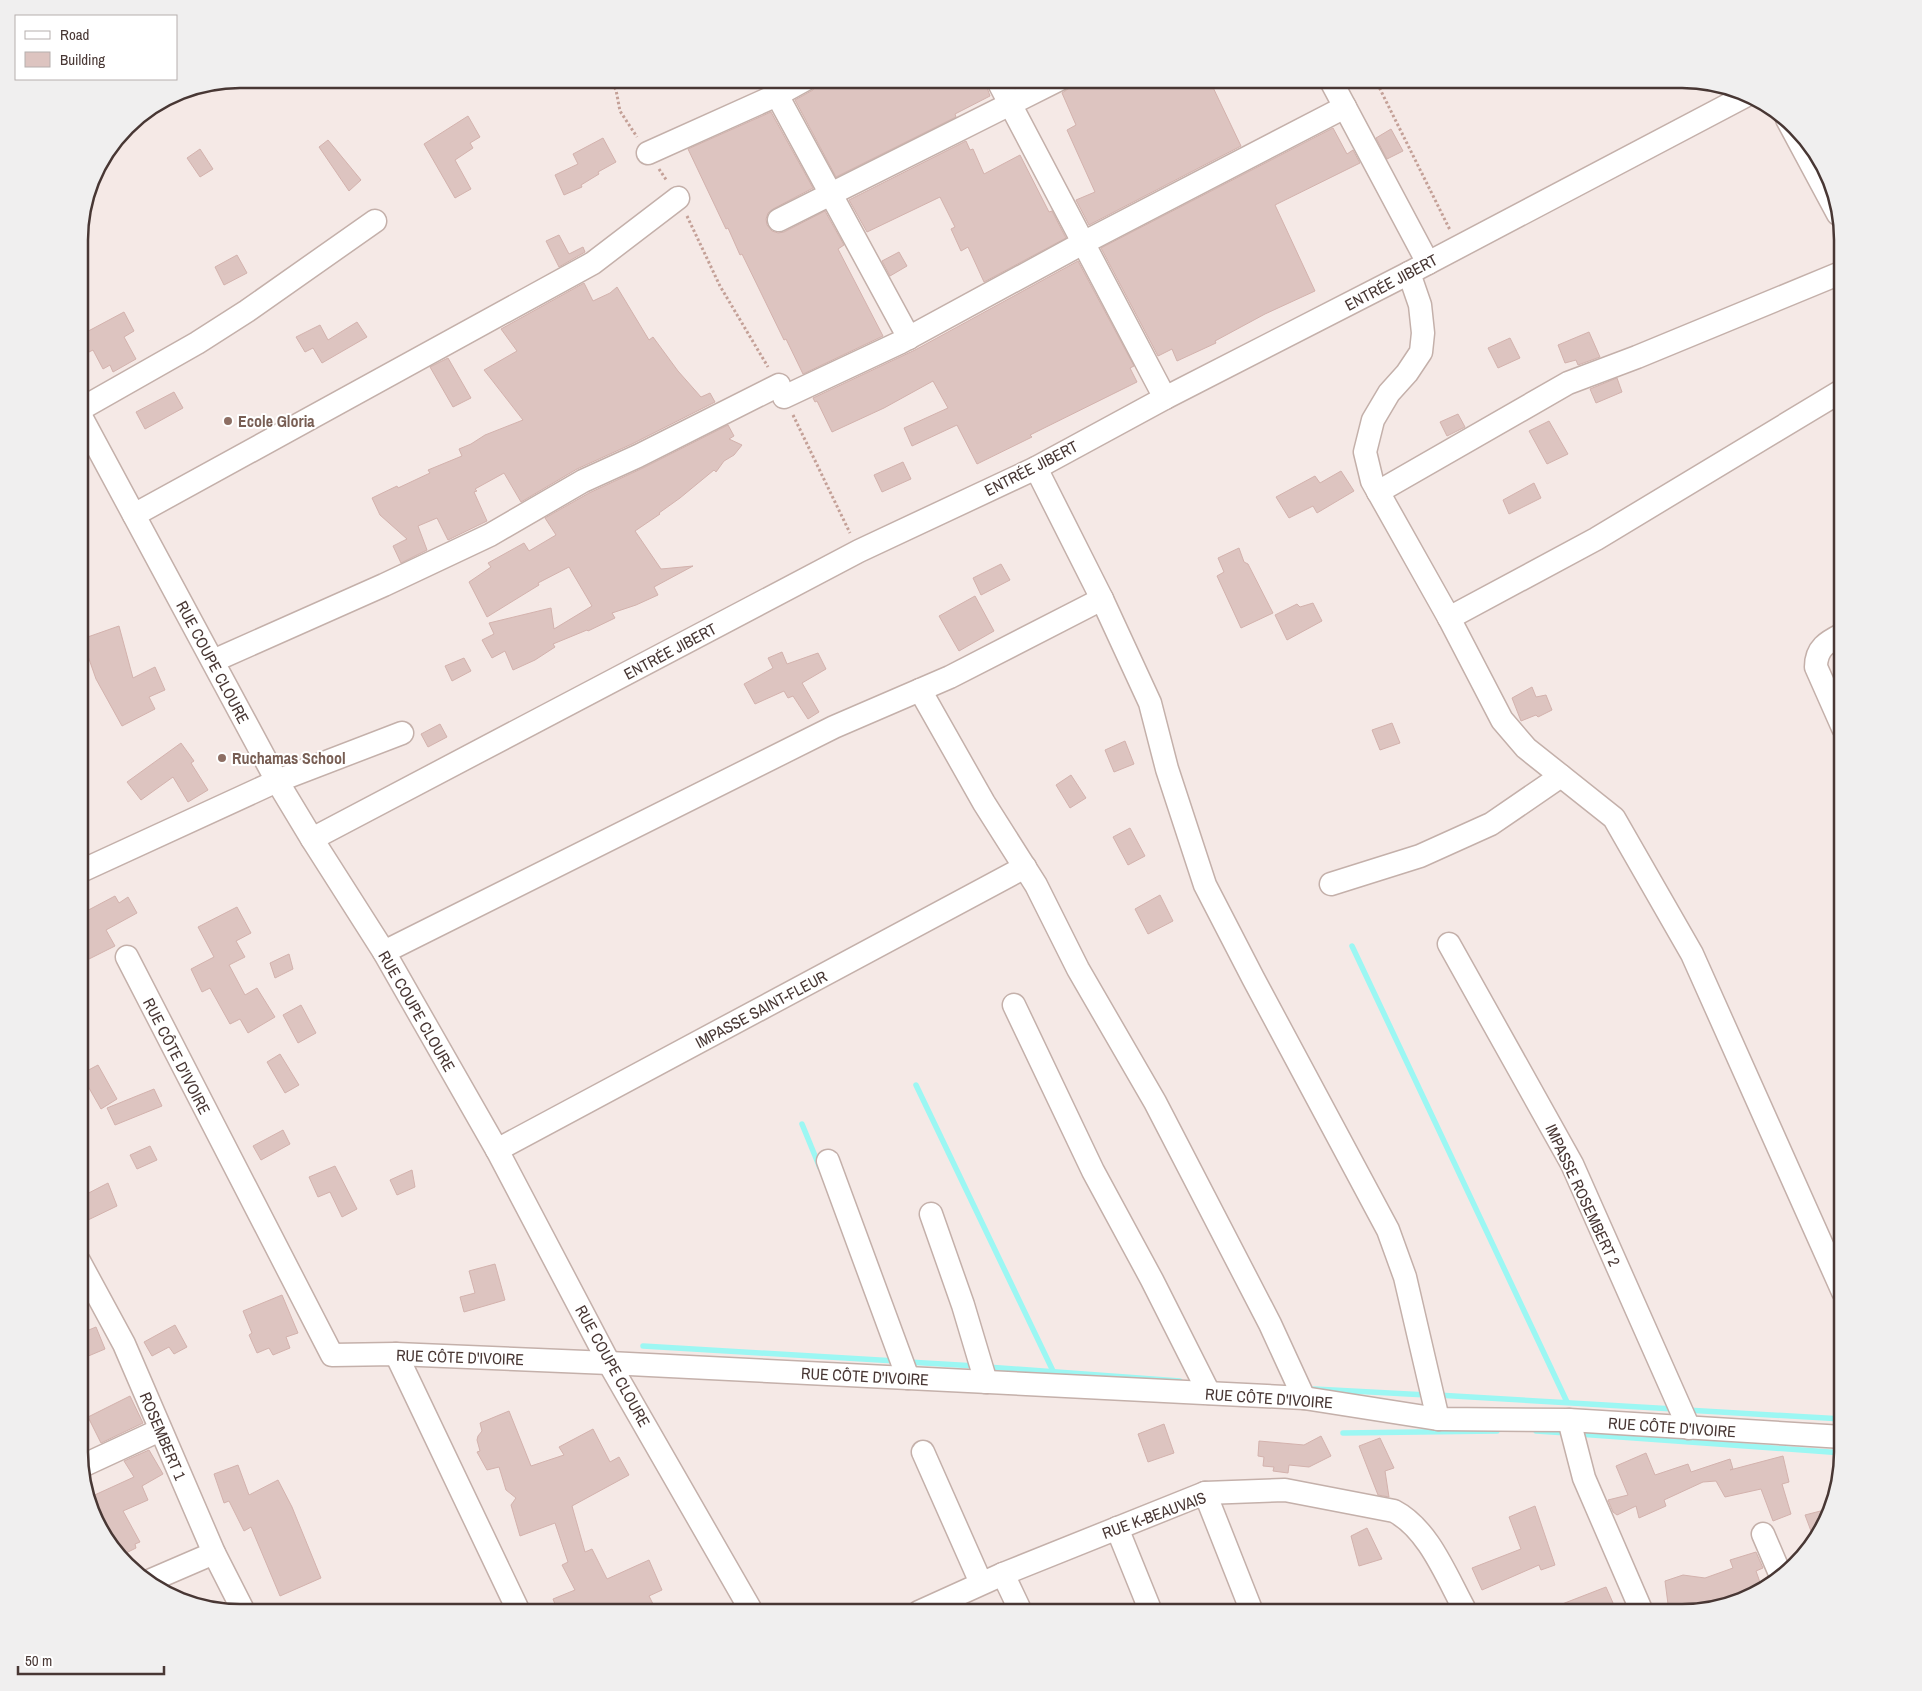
<svg xmlns="http://www.w3.org/2000/svg" width="1922" height="1691" viewBox="0 0 1922 1691" font-family="'Archivo Narrow',sans-serif">
	<rect width="100%" height="100%" fill="#f5e9e6"/>
	<g fill="none" stroke-linecap="round" stroke-linejoin="round">
		<g stroke="#9cf7f3" stroke-width="5.5">
			<path d="M1352 946 1567 1402"/>
			<path d="M916 1085 1053 1371"/>
			<path d="M802 1124 820 1168"/>
			<path d="M643 1346 896 1361"/>
			<path d="M908 1362 976 1366"/>
			<path d="M987 1367 1180 1381"/>
			<path d="M1314 1389 1427 1395"/>
			<path d="M1437 1395 1674 1409"/>
			<path d="M1686 1410 1843 1419"/>
			<path d="M1536 1431 1567 1433"/>
			<path d="M1343 1433 1497 1431"/>
			<path d="M1578 1434 1843 1453"/>
		</g>
	</g>
	<g fill="#ddc4c0" stroke="#d3b2ad">
		<path d="M821 79H984L990 96 955 114 956 117 836 177 795 100 813 90Z"/>
		<path d="M1073 79H1209L1241 146 1089 225 1076 200 1095 192 1067 130 1076 125 1062 93 1071 87Z"/>
		<path d="M771 112 813 188 773 209 768 213 766 219 767 225 772 231 778 233 784 232 825 211 844 245 838 249 883 336 803 374 786 339 784 340 742 254 740 255 728 228 726 229 688 149Z"/>
		<path d="M468 116 480 137 470 143 473 148 455 160 471 189 455 198 424 144Z"/>
		<path d="M1333 128 1347 154 1353 150 1360 163 1275 205 1315 291 1265 314 1215 341 1216 343 1177 361 1172 349 1158 356 1101 248Z"/>
		<path d="M1391 129 1403 151 1387 159 1376 138Z"/>
		<path d="M603 138 616 162 598 172 599 174 581 185 582 187 564 195 555 175 578 164 573 154Z"/>
		<path d="M328 140 361 180 349 191 319 147Z"/>
		<path d="M966 141 970 150 973 149 984 174 1020 155 1049 212 1052 211 1066 238 984 282 968 247 961 251 951 229 955 227 940 197 867 232 849 200Z"/>
		<path d="M200 149 213 169 200 177 187 158Z"/>
		<path d="M559 235 569 254 583 247 585 252 559 267 546 241Z"/>
		<path d="M899 252 907 266 890 276 882 261Z"/>
		<path d="M237 255 247 273 224 285 215 267Z"/>
		<path d="M1078 261 1134 366 1130 368 1137 382 1030 435 1032 437 977 464 957 425 912 446 904 428 948 408 933 381 884 408 832 432 817 401 815 402 813 398 915 350Z"/>
		<path d="M584 283 593 301 610 293 617 287 649 340 653 337 678 371 701 397 710 393 715 402 632 444 577 469 521 502 504 473 475 489 477 491 474 492 487 521 448 540 437 518 418 526 427 550 401 563 393 546 407 539 380 515 372 498 397 486 398 488 430 473 428 470 462 456 459 449 471 444 485 435 523 420 484 370 517 351 501 329Z"/>
		<path d="M124 312 134 331 124 337 136 359 113 372 110 365 103 369 93 350 79 357V336Z"/>
		<path d="M357 322 367 337 322 363 313 348 305 352 296 337 320 325 328 340Z"/>
		<path d="M1589 332 1600 357 1578 365 1576 360 1565 363 1558 345Z"/>
		<path d="M1510 338 1520 358 1498 368 1488 348Z"/>
		<path d="M448 358 471 398 453 407 430 367Z"/>
		<path d="M1617 378 1622 392 1596 403 1590 389Z"/>
		<path d="M174 392 183 408 145 429 136 412Z"/>
		<path d="M1458 414 1465 427 1447 436 1440 422Z"/>
		<path d="M1549 421 1568 454 1547 464 1529 431Z"/>
		<path d="M728 425 734 436 729 439 742 445 734 455 724 461 716 472 714 470 680 498 659 513 660 514 635 531 661 569 693 566 654 587 658 595 636 605 612 613 615 618 588 631 587 630 553 644 555 647 535 660 513 670 505 651 492 658 482 640 494 634 489 623 551 608 554 629 592 606 569 567 538 583 539 585 487 617 469 582 491 567 488 563 524 543 529 551 556 535 545 518 589 493 643 468Z"/>
		<path d="M903 462 911 479 882 492 874 475Z"/>
		<path d="M1341 471 1354 491 1317 513 1313 506 1289 518 1276 497 1315 476 1320 483Z"/>
		<path d="M1534 483 1541 498 1509 514 1503 500Z"/>
		<path d="M1239 548 1244 562 1248 564 1273 613 1241 628 1217 576 1224 572 1218 558Z"/>
		<path d="M1001 564 1010 580 981 595 973 578Z"/>
		<path d="M975 596 994 631 959 651 939 616Z"/>
		<path d="M1313 603 1322 621 1287 640 1275 615 1297 604 1300 607Z"/>
		<path d="M119 626 133 678 155 667 165 690 149 697 155 709 122 726 96 679 82 639Z"/>
		<path d="M782 652 787 664 818 653 826 669 802 683 819 712 808 719 793 696 788 698 784 691 755 704 744 684 773 668 768 658Z"/>
		<path d="M464 658 471 671 452 681 445 666Z"/>
		<path d="M1532 687 1536 697 1546 695 1552 710 1538 717 1536 715 1521 721 1512 698Z"/>
		<path d="M1392 723 1400 743 1380 750 1372 730Z"/>
		<path d="M440 724 447 737 428 747 421 734Z"/>
		<path d="M1125 741 1134 764 1114 772 1105 750Z"/>
		<path d="M181 743 194 761 191 763 208 790 188 802 173 777 141 800 127 782Z"/>
		<path d="M1071 775 1086 798 1070 808 1056 785Z"/>
		<path d="M1130 828 1145 856 1128 865 1113 837Z"/>
		<path d="M1160 895 1173 921 1148 934 1135 909Z"/>
		<path d="M115 896 119 903 128 897 137 913 106 930 115 946 87 960 85 957 79 960V915Z"/>
		<path d="M237 907 251 933 236 941 245 957 229 965 245 995 257 988 275 1017 248 1033 240 1019 230 1024 210 988 202 992 191 969 214 957 198 927Z"/>
		<path d="M289 954 293 969 275 978 270 963Z"/>
		<path d="M301 1005 316 1033 298 1043 283 1015Z"/>
		<path d="M280 1054 299 1085 285 1093 267 1062Z"/>
		<path d="M98 1065 117 1099 101 1109 81 1074Z"/>
		<path d="M154 1089 162 1106 115 1125 107 1108Z"/>
		<path d="M283 1130 290 1144 261 1160 253 1146Z"/>
		<path d="M150 1146 157 1160 137 1169 130 1155Z"/>
		<path d="M335 1166 357 1209 342 1217 330 1192 318 1197 309 1177Z"/>
		<path d="M412 1170 415 1187 397 1195 390 1180Z"/>
		<path d="M108 1183 117 1206 88 1220 79 1215V1198Z"/>
		<path d="M495 1264 505 1300 464 1312 460 1297 475 1293 469 1271Z"/>
		<path d="M282 1295 298 1333 286 1337 290 1348 273 1355 269 1348 257 1353 249 1335 252 1333 243 1311Z"/>
		<path d="M175 1325 187 1347 174 1354 169 1347 152 1356 144 1342Z"/>
		<path d="M96 1327 105 1349 86 1357 79 1340V1334Z"/>
		<path d="M130 1396 143 1423 101 1443 88 1417Z"/>
		<path d="M509 1411 531 1466 564 1455 559 1447 593 1429 610 1462 619 1457 629 1475 572 1506 585 1552 592 1549 607 1579 649 1560 662 1590 649 1596 657 1612H558L553 1599 575 1590 562 1565 568 1562 555 1523 520 1536 511 1505 516 1498 506 1490 499 1467 487 1470 477 1452 480 1451 477 1440 478 1436 482 1431 480 1423Z"/>
		<path d="M1164 1424 1174 1453 1148 1462 1138 1434Z"/>
		<path d="M1321 1436 1331 1456 1309 1467 1289 1465 1288 1473 1273 1471 1274 1467 1263 1466 1264 1457 1258 1456 1259 1441 1304 1445Z"/>
		<path d="M1380 1438 1394 1468 1385 1471 1389 1497 1378 1495 1359 1446Z"/>
		<path d="M149 1450 163 1474 142 1486 148 1500 123 1511 140 1542 135 1544 136 1548 120 1556 91 1514 88 1498 134 1477 124 1461Z"/>
		<path d="M1646 1453 1655 1475 1688 1464 1691 1472 1730 1459 1733 1469 1730 1470 1783 1456 1789 1482 1782 1484 1791 1514 1773 1521 1761 1489 1725 1497 1716 1481 1703 1482 1664 1500 1666 1506 1639 1518 1636 1506 1617 1515 1613 1512 1608 1500 1628 1495 1616 1466Z"/>
		<path d="M238 1465 249 1495 278 1480 292 1507 321 1578 280 1596 251 1527 244 1531 229 1501 224 1503 214 1474Z"/>
		<path d="M1535 1506 1555 1565 1541 1570 1539 1565 1482 1590 1472 1568 1521 1549 1509 1517Z"/>
		<path d="M1832 1508 1831 1514 1814 1539 1805 1515Z"/>
		<path d="M1367 1528 1382 1559 1359 1566 1351 1536Z"/>
		<path d="M1756 1552 1763 1568 1756 1571 1762 1588 1745 1600 1683 1612H1673L1668 1604 1665 1581 1683 1575 1705 1578 1733 1568 1730 1560Z"/>
		<path d="M1606 1587 1617 1612H1544V1611Z"/>
	</g>
	<g fill="none" stroke-linecap="round" stroke-linejoin="round">
		<defs>
			<g id="minor">
				<path d="M806 79 777 95 909 338"/>
				<path d="M997 79 1165 398"/>
				<path d="M1330 79 1428 263"/>
				<path d="M1787 119 1838 214"/>
				<path d="M648 153 777 95"/>
				<path d="M779 220 1060 79"/>
				<path d="M1409 273 1420 305 1423 333 1421 352 1407 373 1389 393 1373 420 1365 452 1372 481 1449 618 1502 720 1526 748 1614 818 1692 954 1843 1292"/>
				<path d="M784 397 899 343 1083 243 1345 107"/>
				<path d="M79 410 197 343 247 311 375 221"/>
				<path d="M79 413 277 781 312 839 384 952 497 1150 609 1363 752 1612"/>
				<path d="M1036 468 1102 599 1150 703 1167 769 1205 885 1253 978 1388 1230 1405 1277 1438 1419"/>
				<path d="M1378 492 1568 383 1637 357 1843 272"/>
				<path d="M134 515 593 263 678 198"/>
				<path d="M1449 618 1596 539 1843 390"/>
				<path d="M213 661 384 585 490 535 583 481 638 456 779 385"/>
				<path d="M920 690 984 803 1036 885 1078 969 1155 1102 1270 1324 1304 1398"/>
				<path d="M1843 728 1816 667C1816 648 1827 642 1843 634"/>
				<path d="M312 839 859 551 1036 468 1165 398 1409 273 1749 94"/>
				<path d="M79 872 277 781 402 733"/>
				<path d="M1331 884 1420 856 1491 824 1561 776"/>
				<path d="M1449 944 1572 1164 1689 1428"/>
				<path d="M384 952 834 727 950 677 1102 599"/>
				<path d="M127 957 332 1355 396 1354 609 1363 1304 1398 1438 1419 1569 1420 1843 1437"/>
				<path d="M1014 1005 1093 1171 1152 1280 1209 1393"/>
				<path d="M497 1150 1025 867"/>
				<path d="M828 1161 908 1378"/>
				<path d="M931 1214 963 1305 986 1382"/>
				<path d="M79 1261 124 1344 214 1553 244 1612"/>
				<path d="M396 1354 519 1612"/>
				<path d="M1569 1420 1584 1478 1642 1612"/>
				<path d="M923 1452 981 1583"/>
				<path d="M80 1467 160 1430"/>
				<path d="M1205 1493 1252 1612"/>
				<path d="M1117 1528 1151 1612"/>
				<path d="M1763 1534 1781 1576"/>
				<path d="M1003 1574 1021 1612"/>
				<path d="M149 1581 214 1553"/>
				<path d="M919 1612 1003 1574 1205 1493 1285 1490 1394 1511C1429 1529 1447 1578 1466 1612"/>
			</g>
		</defs>
		<use href="#minor" stroke="#c4b0aa" stroke-width="25"/>
		<g stroke="#c4a097" stroke-width="3" stroke-dasharray="2.5 2.5" stroke-linecap="butt">
			<path d="M609 79 616 90 620 111 637 137"/>
			<path d="M1375 79 1450 230"/>
			<path d="M659 169 667 181"/>
			<path d="M687 216 720 286 768 367"/>
			<path d="M793 415 850 533"/>
		</g>
		<use href="#minor" stroke="#fff" stroke-width="22"/>
	</g>
	<g fill="#8d6e63" stroke="#fff" stroke-width="2">
		<circle cx="228" cy="421" r="5"/>
		<circle cx="222" cy="758" r="5"/>
	</g>
	<g text-anchor="middle" dominant-baseline="central" stroke-width="4" stroke-linejoin="round" paint-order="stroke">
		<g font-size="16" fill="#483734" stroke="#fff">
			<text transform="translate(1391 282) rotate(-28)">ENTRÉE JIBERT</text>
			<text transform="translate(1031 468) rotate(-27)">ENTRÉE JIBERT</text>
			<text transform="translate(670 651) rotate(-28)">ENTRÉE JIBERT</text>
			<text transform="translate(213 662) rotate(62)">RUE COUPE CLOURE</text>
			<text transform="translate(761 1009) rotate(-28)">IMPASSE SAINT-FLEUR</text>
			<text transform="translate(417 1011) rotate(60)">RUE COUPE CLOURE</text>
			<text transform="translate(177 1056) rotate(63)">RUE CÔTE D'IVOIRE</text>
			<text transform="translate(1583 1195) rotate(65)">IMPASSE ROSEMBERT 2</text>
			<text transform="translate(460 1357) rotate(2)">RUE CÔTE D'IVOIRE</text>
			<text transform="translate(613 1366) rotate(61)">RUE COUPE CLOURE</text>
			<text transform="translate(865 1376) rotate(3)">RUE CÔTE D'IVOIRE</text>
			<text transform="translate(1269 1398) rotate(4)">RUE CÔTE D'IVOIRE</text>
			<text transform="translate(1672 1427) rotate(4)">RUE CÔTE D'IVOIRE</text>
			<text transform="translate(163 1436) rotate(67)">ROSEMBERT 1</text>
			<text transform="translate(1154 1515) rotate(-20)">RUE K-BEAUVAIS</text>
		</g>
		<g font-size="16" font-weight="bold" fill="#785e54" stroke="#fff" text-anchor="start">
			<text x="238" y="421">Ecole Gloria</text>
			<text x="232" y="758">Ruchamas School</text>
		</g>
	</g>
	<path d="M0 0H1922V1691H0ZM240 88H1682A152 152 0 0 1 1834 240V1452A152 152 0 0 1 1682 1604H240A152 152 0 0 1 88 1452V240A152 152 0 0 1 240 88Z" fill="#f0efef" fill-rule="evenodd"/>
	<path fill="none" stroke="#483734" stroke-width="2.5" d="M240 88H1682A152 152 0 0 1 1834 240V1452A152 152 0 0 1 1682 1604H240A152 152 0 0 1 88 1452V240A152 152 0 0 1 240 88Z"/>
	<rect x="15" y="15" width="162" height="65" fill="#ffffff" stroke="#b6afae"/>
	<rect x="25" y="31" width="25" height="8" fill="#ffffff" stroke="#b6afae"/>
	<text x="60" y="40" font-size="15" fill="#483734">Road</text>
	<rect x="25" y="52" width="25" height="15" fill="#ddc4c0" stroke="#b6afae"/>
	<text x="60" y="65" font-size="15" fill="#483734">Building</text>
	<path d="M18 1666v8h146v-8" fill="none" stroke="#483734" stroke-width="2.5"/>
	<text x="25" y="1666" font-size="15" fill="#483734" stroke="#ffffff" stroke-width="4" paint-order="stroke">50 m</text>
</svg>
